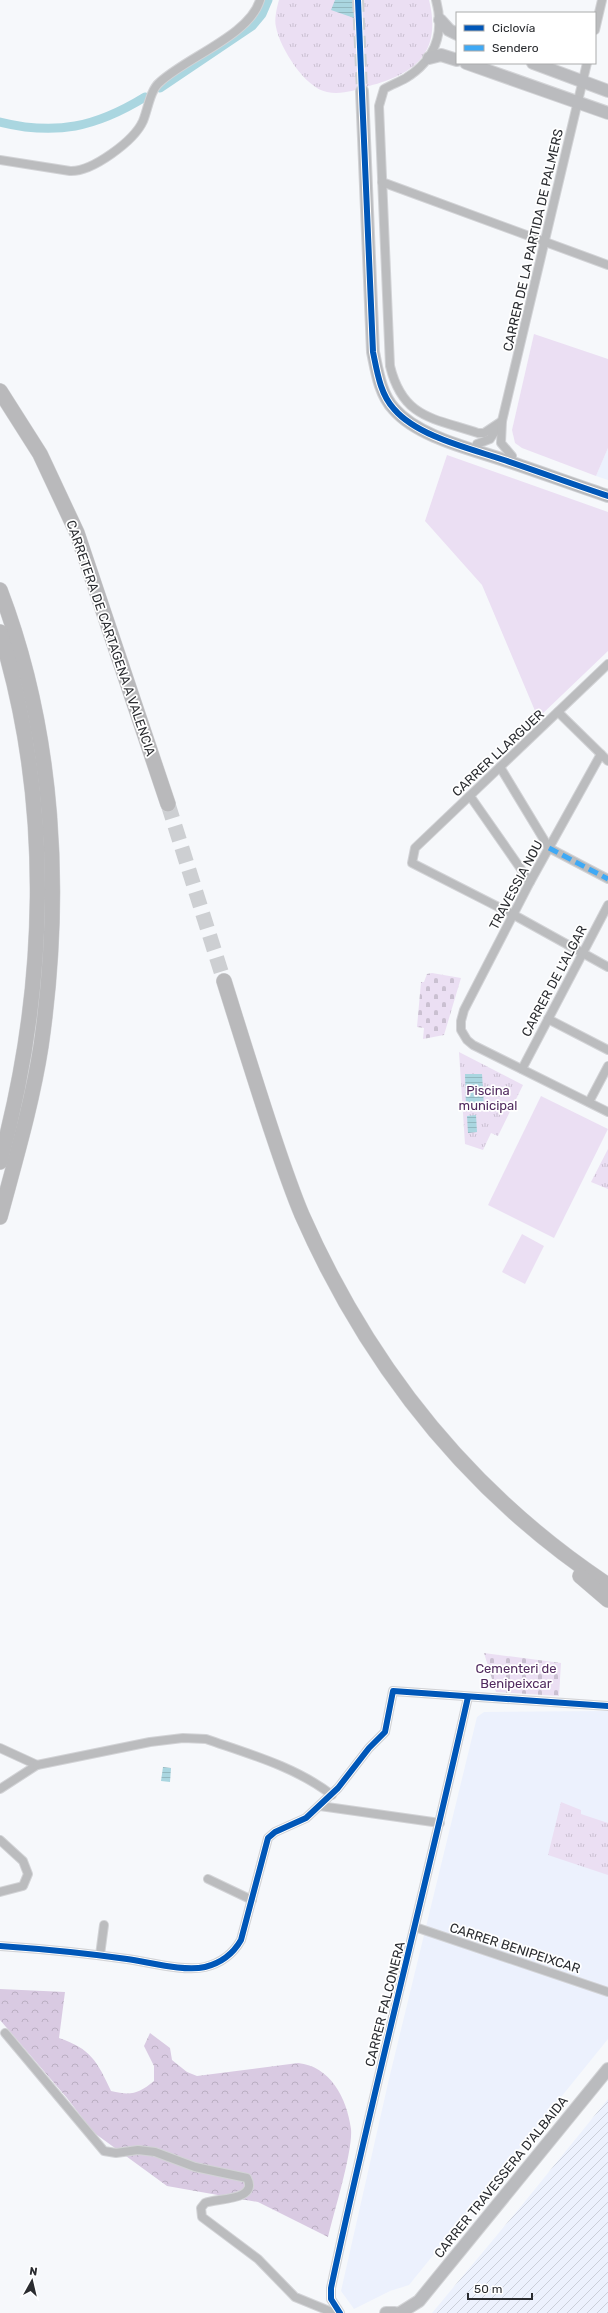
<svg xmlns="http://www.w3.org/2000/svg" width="608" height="2313" viewBox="0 0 608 2313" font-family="Rubik,sans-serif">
	<defs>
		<pattern id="industrial-furrows" width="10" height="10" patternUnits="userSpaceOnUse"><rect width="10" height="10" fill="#ecf1fd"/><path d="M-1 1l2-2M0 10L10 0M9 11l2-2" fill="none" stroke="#cbcfd9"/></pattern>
		<pattern id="forest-crowns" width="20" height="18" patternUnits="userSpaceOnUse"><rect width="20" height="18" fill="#d9cae2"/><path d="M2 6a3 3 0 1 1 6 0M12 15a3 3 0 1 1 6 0" fill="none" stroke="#baaec2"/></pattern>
		<pattern id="cemetery-stones" width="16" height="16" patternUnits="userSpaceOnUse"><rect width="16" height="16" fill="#ebdff3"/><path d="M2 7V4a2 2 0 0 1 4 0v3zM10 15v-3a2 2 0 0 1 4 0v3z" fill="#cac0d1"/></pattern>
		<pattern id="park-tufts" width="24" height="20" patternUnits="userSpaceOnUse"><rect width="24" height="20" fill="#ebdff3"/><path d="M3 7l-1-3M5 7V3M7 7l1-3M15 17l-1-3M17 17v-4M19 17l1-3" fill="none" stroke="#cac0d1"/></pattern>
		<pattern id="water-rules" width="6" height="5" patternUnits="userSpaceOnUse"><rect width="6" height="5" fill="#aad6e0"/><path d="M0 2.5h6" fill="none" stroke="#92b8c0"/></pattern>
	</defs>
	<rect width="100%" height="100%" fill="#f6f8fb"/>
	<g fill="#ecf1fd">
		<path d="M608 448V480L596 476Z"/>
		<path d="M608 1711V2039L409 2285 390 2291 354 2309 341 2291 389 2079 477 1717 484 1712Z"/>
	</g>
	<path fill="url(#industrial-furrows)" d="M608 2099V2313H432L518 2210Z"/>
	<g fill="#ebdff3">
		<path d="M534 334 608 359V448L596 476 522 448 515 443 512 430Z"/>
		<path d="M447 455 608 512V651L538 718 482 585 425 521Z"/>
		<path d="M541 1096 608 1129 554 1238 488 1205Z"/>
		<path d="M522 1234 544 1246 525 1284 502 1272Z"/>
	</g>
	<path fill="url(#forest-crowns)" d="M0 1989 65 1992 59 2038C91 2049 97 2061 111 2091 131 2096 138 2094 154 2081V2066L144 2046 150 2033 170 2048 172 2060 187 2072 197 2076 298 2063C330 2066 347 2098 351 2129 353 2151 334 2212 328 2237L258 2202 167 2186 93 2132 67 2098 0 2020Z"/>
	<g fill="url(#cemetery-stones)">
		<path d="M432 973 461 978 444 1035 423 1039 424 1028 417 1027 421 982H424L427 974Z"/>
		<path d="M484 1653 561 1663 559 1696 496 1692Z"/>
	</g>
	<g fill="url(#park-tufts)">
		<path d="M279 0H429C442 52 416 74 369 86 356 90 341 95 327 92 305 88 280 48 276 27 274 19 277 7 279 0Z"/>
		<path d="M459 1052 523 1085 498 1136 491 1133 483 1150 465 1144Z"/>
		<path d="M608 1149V1189L591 1182Z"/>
		<path d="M561 1802 581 1810V1814L608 1823V1875L548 1855Z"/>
	</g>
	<g fill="url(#water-rules)">
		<path d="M335 0H353L354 18 331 10Z"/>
		<path d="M465 1074H482L484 1106 466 1107Z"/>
		<path d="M476 1115 477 1132 468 1133 467 1116Z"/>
		<path d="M163 1767 171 1768 170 1782 161 1781Z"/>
	</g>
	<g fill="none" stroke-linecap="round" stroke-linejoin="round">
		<g stroke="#aad6e0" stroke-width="9">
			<path d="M160 88 252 26 262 14 268 0"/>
			<path d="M0 122C56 136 96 127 145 97"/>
		</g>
		<path stroke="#cdcfd2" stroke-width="12" stroke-dasharray="12 6" stroke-linecap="butt" d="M358 0 362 91"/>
		<path stroke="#cdcfd2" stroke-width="15" stroke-dasharray="15 8" stroke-linecap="butt" d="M168 804 224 981"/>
		<defs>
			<g id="street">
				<path d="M436 0C445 33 435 60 406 78 399 82 391 85 384 89L379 106 390 366C403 419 434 418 478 433H484L502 421"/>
				<path d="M595 30 602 0"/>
				<path d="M0 160 70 171C92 172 134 141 143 121 148 109 150 90 160 82 187 57 250 35 260 0"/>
				<path d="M382 182 608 265"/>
				<path d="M477 444 490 439 498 427"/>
				<path d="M512 456 501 443 502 421 587 63"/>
				<path d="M608 664 415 848 412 863 514 915 608 967"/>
				<path d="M558 712 608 761"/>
				<path d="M601 754 530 882 464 1010 461 1021V1030L467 1040 473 1045 608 1112"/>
				<path d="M500 767 549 848 608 879"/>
				<path d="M470 796 530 882"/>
				<path d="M548 1019 608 1050"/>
				<path d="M522 1069 608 905"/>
				<path d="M589 1102 608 1066"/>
				<path d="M0 1748 37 1765 0 1789"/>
				<path d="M37 1765 150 1742 183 1738 206 1739C249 1754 296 1767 332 1795"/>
				<path d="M320 1806 440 1823"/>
				<path d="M0 1840 23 1861 28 1874 23 1886 0 1892"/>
				<path d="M208 1879 252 1900"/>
				<path d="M415 1927 608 1992"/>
				<path d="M0 1946C43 1949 85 1953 127 1959 149 1962 184 1972 205 1967 221 1963 233 1954 241 1940L268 1838 275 1832 306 1818 338 1788 369 1748 385 1732 393 1691 608 1706"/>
				<path d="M100 1955 104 1925"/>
				<path d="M5 2033 104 2151 116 2153 138 2150 155 2152 195 2167 247 2178C259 2201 216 2198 205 2203L201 2208 202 2217 258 2259 295 2297 334 2313"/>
				<path d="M340 2313 331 2299V2288C373 2090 424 1895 468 1697"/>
			</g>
			<g id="secondary">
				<path d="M440 20 449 30 457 34"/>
				<path d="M429 58 441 55 457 60"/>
				<path d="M466 63 608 113"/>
				<path d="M533 63 608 91"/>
				<path d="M362 91 373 352C377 371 380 394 394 409 417 436 468 448 501 459 537 471 572 484 608 496"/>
				<path d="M386 2313H395"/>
				<path d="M400 2313 419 2301 608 2069"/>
			</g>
			<g id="highway">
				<path d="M0 391 40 454 77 533 168 804"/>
				<path d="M0 590C55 734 63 894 41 1046 32 1104 15 1161 0 1217"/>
				<path d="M0 632C53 804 47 990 0 1162"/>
				<path d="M224 981C240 1032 256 1084 273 1135 282 1162 291 1189 302 1215 369 1367 469 1493 608 1585"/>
				<path d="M580 1576 608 1600"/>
			</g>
		</defs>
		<use href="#street" stroke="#d2d3d6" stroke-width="10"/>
		<use href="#secondary" stroke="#d2d3d6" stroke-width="14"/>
		<use href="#highway" stroke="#d2d3d6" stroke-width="16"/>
		<use href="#street" stroke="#bbbcbe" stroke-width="8"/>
		<use href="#secondary" stroke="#babbbe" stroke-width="12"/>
		<use href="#highway" stroke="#b9b9bb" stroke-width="15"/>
		<path stroke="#3fa9f5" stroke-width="5" stroke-dasharray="10 5" stroke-linecap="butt" d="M549 848 608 879"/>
		<defs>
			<g id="cycleway">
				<path d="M358 0 373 352C377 371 380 394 394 409 417 436 468 448 501 459 537 471 572 484 608 496"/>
				<path d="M0 1946C43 1949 85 1953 127 1959 149 1962 184 1972 205 1967 221 1963 233 1954 241 1940L268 1838 275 1832 306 1818 338 1788 369 1748 385 1732 393 1691 608 1706"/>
				<path d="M340 2313 331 2299V2288C373 2090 424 1895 468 1697"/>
			</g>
		</defs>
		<use href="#cycleway" stroke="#fff" stroke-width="8"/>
		<use href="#cycleway" stroke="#0057b8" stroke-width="6"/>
	</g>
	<g text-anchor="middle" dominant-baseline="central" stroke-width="3.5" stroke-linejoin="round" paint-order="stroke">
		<g font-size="13" fill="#2a2c30" stroke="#fff">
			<text transform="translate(533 240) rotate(-77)">CARRER DE LA PARTIDA DE PALMERS</text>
			<text transform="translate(111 638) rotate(71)">CARRETERA DE CARTAGENA A VALENCIA</text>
			<text transform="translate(498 753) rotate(-43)">CARRER LLARGUER</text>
			<text transform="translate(516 885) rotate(-62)">TRAVESSIA NOU</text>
			<text transform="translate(554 981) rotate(-62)">CARRER DE L'ALGAR</text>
			<text transform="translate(515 1948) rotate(18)">CARRER BENIPEIXCAR</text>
			<text transform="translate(385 2004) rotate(-76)">CARRER FALCONERA</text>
			<text transform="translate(501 2177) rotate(-51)">CARRER TRAVESSERA D'ALBAIDA</text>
		</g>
		<g font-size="13" fill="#512b5f" stroke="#fff">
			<text x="488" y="1090">Piscina<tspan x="488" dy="15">municipal</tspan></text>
			<text x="516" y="1668">Cementeri de<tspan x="516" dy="15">Benipeixcar</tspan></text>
		</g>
	</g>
	<rect x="456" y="12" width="140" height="52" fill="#ffffff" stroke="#aaabac"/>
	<rect x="464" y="25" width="20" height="6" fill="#0057b8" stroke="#aaabac"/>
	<text x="492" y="32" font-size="12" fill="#2a2c30">Ciclovía</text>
	<rect x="464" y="45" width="20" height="6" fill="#3fa9f5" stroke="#aaabac"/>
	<text x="492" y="52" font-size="12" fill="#2a2c30">Sendero</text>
	<g transform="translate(32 2281) rotate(8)" stroke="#ffffff" stroke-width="3" paint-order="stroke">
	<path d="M0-3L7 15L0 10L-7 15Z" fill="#2a2c30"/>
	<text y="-6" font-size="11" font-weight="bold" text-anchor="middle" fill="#2a2c30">N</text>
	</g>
	<path d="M468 2293v6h64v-6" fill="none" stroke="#2a2c30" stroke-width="2"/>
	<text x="474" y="2293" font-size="12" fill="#2a2c30" stroke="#ffffff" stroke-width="3" paint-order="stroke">50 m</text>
</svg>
